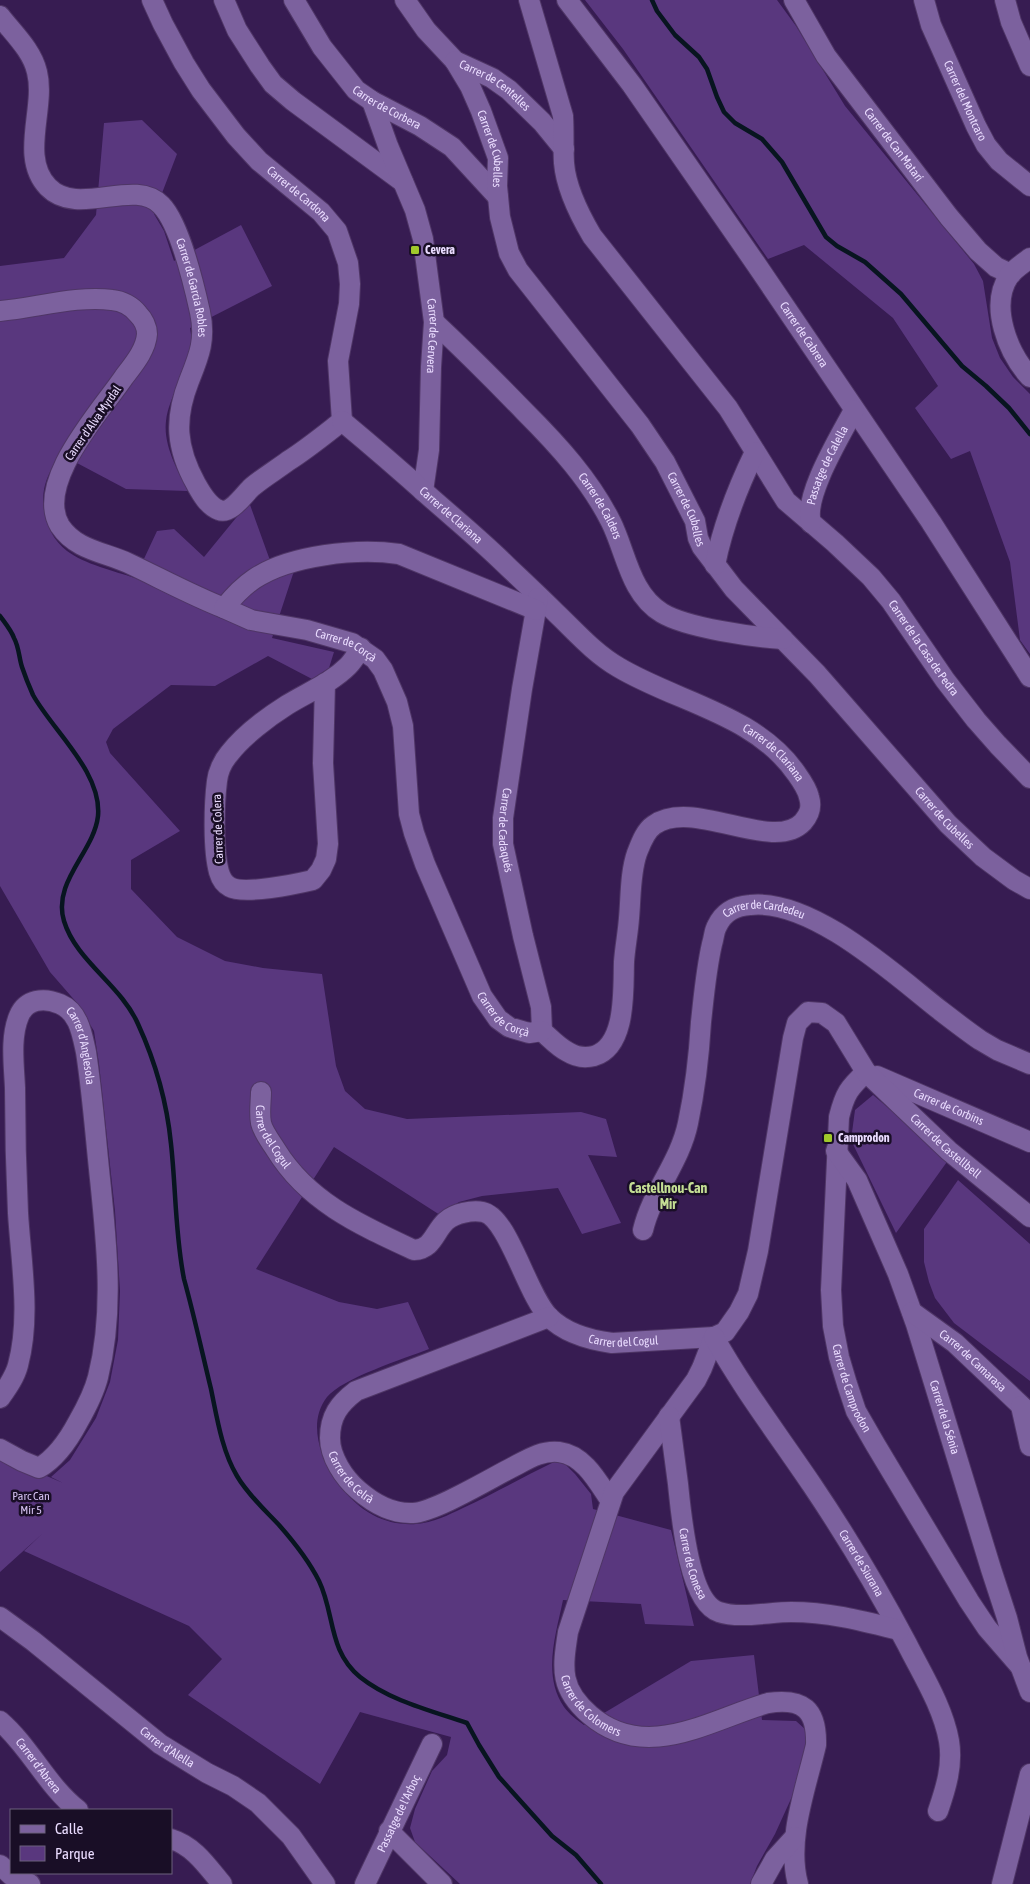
<svg xmlns="http://www.w3.org/2000/svg" width="1030" height="1884" viewBox="0 0 1030 1884" font-family="'Asap Condensed',sans-serif">
	<rect width="100%" height="100%" fill="#371c52"/>
	<g fill="#59377e">
		<path d="M585 0H777L796 26 845 106 974 264 983 281 992 338 1000 358 1013 377 1030 394V654L1020 640 1010 562 970 451 951 459 915 408 938 386 893 318 804 245 768 259 623 49Z"/>
		<path d="M142 120 177 154 154 214 164 231 174 261 241 225 272 286 190 328C191 335 193 344 191 351 186 375 169 396 166 421 163 445 178 471 188 491L126 489 60 454C54 464 48 474 45 485 39 508 48 537 67 551 84 564 114 571 135 578L157 531 174 529 204 557 249 502 276 577 294 571 272 638 334 652 329 668 312 679 268 656 215 686 171 685 113 729 106 742 110 753 180 831 131 860V889L177 937 225 961 263 968 322 974 336 1066 345 1091 365 1109 407 1119 581 1112 606 1119 617 1157 588 1155 621 1223 582 1234 558 1188 482 1196 459 1202 440 1215 334 1147 256 1269 339 1302 377 1309 408 1302 429 1349C403 1359 343 1378 327 1397 298 1434 338 1497 373 1515 386 1522 401 1525 416 1524 433 1523 448 1515 463 1508 493 1494 523 1477 554 1462L564 1463 575 1474 591 1494 593 1509 671 1530 694 1626 645 1624 641 1604 563 1600C556 1634 542 1675 564 1707 569 1714 577 1720 584 1725L691 1661 754 1655 762 1720 796 1721 806 1730 804 1761 795 1790 775 1834 757 1866 750 1884H460L415 1842 410 1828 415 1809 432 1771 447 1755 451 1737 360 1712 320 1784 188 1695 222 1659 189 1626 24 1551 42 1534 0 1572V1456L63 1483 51 1477 70 1460 96 1418 110 1382 118 1340 120 1291 115 1211 99 1064 94 1031 77 1003 50 972 0 886V266L64 258 96 215 104 123Z"/>
		<path d="M873 1095 949 1159 896 1233 851 1140 855 1110Z"/>
		<path d="M958 1180 1030 1244V1381L954 1323 935 1298 929 1282 924 1262V1229Z"/>
	</g>
	<g fill="none" stroke-linecap="round" stroke-linejoin="round">
		<g stroke="#081520" stroke-width="4.5">
			<path d="M652 0 657 11 675 35 699 57 707 69 717 97 724 112 735 123 762 139 782 162 826 237 837 246 865 262 901 294 962 366 986 386 1009 408 1030 434"/>
			<path d="M0 616C5 623 11 630 14 638 19 647 19 658 22 667 25 676 29 686 33 695 53 731 102 772 98 816 94 852 52 882 64 921 76 961 121 985 138 1024 155 1061 167 1103 171 1144 176 1189 175 1234 184 1279 194 1315 202 1352 211 1389 217 1418 222 1451 237 1476 248 1495 265 1510 279 1525 294 1542 309 1561 319 1581 335 1614 328 1651 360 1677 390 1701 432 1711 467 1723L479 1745 499 1777 552 1836 576 1855 601 1884"/>
		</g>
		<defs>
			<g id="minor">
				<path id="s1" d="M152 0 163 24 184 63 201 90 236 136 259 161 321 212 337 231 348 263 350 284 349 304 338 361 342 421"/>
				<path d="M224 0 237 30 260 66 273 84 293 101 403 182"/>
				<path id="s2" d="M294 0 322 47 356 90 372 101 420 126 452 147 498 197"/>
				<path id="s3" d="M405 0 426 30 455 61 492 78 509 90 542 122 564 149"/>
				<path id="s4" d="M529 0 563 116C564 132 563 147 564 163 566 188 579 214 592 236L728 408 786 501 835 543 871 577 891 601 945 680 976 720 998 745 1030 778"/>
				<path id="s5" d="M567 0 632 85 756 264 931 522 1030 677"/>
				<path id="s6" d="M794 0 826 56 949 217 978 251 996 267 1011 274"/>
				<path id="s7" d="M924 0 931 25 976 126 986 145 999 161 1030 186"/>
				<path d="M1005 0 1011 22 1030 66"/>
				<path id="s8" d="M0 16C13 33 32 50 37 72 46 108 19 157 48 187 78 218 134 177 161 205 180 224 194 285 200 312 206 340 199 356 189 381 174 419 176 448 196 484 201 493 208 506 219 510 231 515 244 494 252 487 264 477 276 470 288 461 307 449 324 435 342 421"/>
				<path id="s9" d="M455 61 470 86 481 111 498 158 497 186 500 217 509 253 518 270 640 425 665 462 695 521 698 538 702 547 734 589 817 674 948 824 983 857 1014 880 1030 889"/>
				<path id="s10" d="M372 101 388 146 415 210 423 239 434 322 431 367 429 450 423 491"/>
				<path d="M1030 258C1024 263 1014 269 1009 276 989 306 1008 353 1030 377"/>
				<path d="M0 311C35 308 78 295 112 300 122 301 132 306 138 314 143 319 147 327 147 334 146 350 133 365 124 377 101 411 34 483 60 526 76 550 104 552 128 563 160 578 191 595 224 608"/>
				<path id="s11" d="M434 322C465 351 495 381 525 412 558 445 590 480 611 522 626 552 630 594 662 613 687 628 753 637 783 639"/>
				<path id="s12" d="M342 421C372 446 401 471 430 497 456 520 483 542 508 567 524 582 540 597 556 613 576 632 594 653 618 667 676 702 755 714 796 773 801 780 807 788 809 797 812 807 810 814 803 822 773 854 693 797 654 825 645 831 641 843 637 853 630 873 631 897 629 918 628 933 625 947 624 962 623 989 627 1046 594 1056 586 1058 576 1057 568 1052 558 1047 550 1038 542 1031"/>
				<path id="s13" d="M811 523C803 496 841 435 854 410"/>
				<path d="M715 565C723 525 737 489 755 452"/>
				<path id="s14" d="M538 598 522 689 503 818V844L523 936 541 1007 542 1031"/>
				<path id="s15" d="M536 610 399 554C357 548 290 555 254 579 242 587 233 597 224 608L251 620 307 630 352 643 375 659 383 670 397 702 403 726 409 814 414 833 425 864 482 996 498 1019 509 1027 529 1033 542 1031"/>
				<path d="M325 683 323 763 328 844 326 859 321 870 313 880C296 884 244 895 230 887 224 884 221 879 219 872 213 850 214 805 217 781 218 772 223 761 229 754 243 736 268 717 287 705 308 692 331 683 348 666 353 661 357 654 361 648"/>
				<path id="s16" d="M866 1072C849 1088 845 1093 839 1117L831 1290 833 1326 839 1357 847 1384 856 1411 875 1444 969 1601 987 1628 1020 1666"/>
				<path id="s17" d="M877 1076 1030 1142"/>
				<path id="s18" d="M261 1092C261 1101 259 1113 261 1123 263 1132 271 1142 276 1150 308 1202 360 1225 414 1250 433 1249 434 1232 446 1221 455 1213 472 1210 483 1212 508 1217 527 1295 549 1317 565 1333 590 1340 612 1343L714 1337 725 1332 739 1312 748 1294 758 1251 793 1038 797 1023 808 1012 822 1013 836 1023 866 1072 949 1151 1030 1217"/>
				<path id="s19" d="M836 1151 857 1180 898 1274 916 1324 991 1569 1007 1618 1017 1657 1030 1692"/>
				<path id="s20" d="M643 1230C652 1192 680 1162 688 1123 695 1090 699 1056 701 1022 704 995 706 970 712 944 714 938 714 931 717 926 724 911 736 906 750 905 812 898 895 975 941 1011 954 1021 967 1031 980 1040L997 1050 1030 1064"/>
				<path id="s21" d="M912 1312 955 1343 1030 1414"/>
				<path id="s22" d="M549 1317 356 1391C339 1404 330 1416 330 1438 330 1457 344 1478 358 1490 373 1503 393 1514 413 1513 435 1512 491 1478 513 1467 528 1459 542 1450 559 1452 584 1455 598 1482 610 1500"/>
				<path id="s23" d="M714 1337 702 1368 696 1380 614 1492 568 1632C562 1670 560 1689 590 1715 646 1763 709 1720 768 1703 803 1698 817 1709 816 1745 806 1788 786 1840 798 1884"/>
				<path id="s24" d="M714 1337C743 1389 779 1436 812 1485 847 1537 878 1589 907 1644 922 1674 943 1707 949 1741 953 1765 946 1788 938 1811"/>
				<path id="s25" d="M0 1398C7 1388 15 1377 18 1365 31 1317 21 1262 18 1213 16 1171 15 1130 15 1088 14 1065 10 1037 19 1016 26 999 44 997 60 1004 79 1012 82 1034 86 1052 92 1091 95 1130 99 1169 106 1238 115 1309 98 1377 94 1393 86 1408 78 1422 69 1439 56 1458 39 1468L22 1461 0 1449"/>
				<path d="M1021 1406 1030 1446"/>
				<path id="s26" d="M669 1416C672 1439 675 1461 678 1484 681 1512 688 1602 719 1612 739 1619 770 1612 791 1612 829 1612 863 1621 899 1630"/>
				<path id="s27" d="M0 1617 33 1641 160 1744 207 1773 233 1786 258 1803 291 1836 325 1884"/>
				<path id="s28" d="M0 1721C30 1747 47 1786 78 1810"/>
				<path d="M389 1831 442 1884"/>
				<path d="M171 1839C194 1846 207 1866 222 1884"/>
				<path d="M0 1865 11 1875 30 1884"/>
				<path id="s29" d="M365 1884 432 1744"/>
				<path d="M761 1884 775 1859 795 1837"/>
				<path d="M1002 1884 1030 1774"/>
			</g>
		</defs>
		<use href="#minor" stroke="#4f3666" stroke-width="22"/>
		<use href="#minor" stroke="#7c619e" stroke-width="20"/>
	</g>
	<g fill="#a0c92b" stroke="#190e26" stroke-width="2">
		<rect x="410" y="245" width="10" height="10" rx="2.5"/>
		<rect x="823" y="1133" width="10" height="10" rx="2.5"/>
	</g>
	<g text-anchor="middle" dominant-baseline="central" stroke-width="5" stroke-linejoin="round" paint-order="stroke">
		<g font-size="12" fill="#eadcff" stroke="#190e26">
			<text stroke="none"><textPath href="#s3" startOffset="126">Carrer de Centelles</textPath></text>
			<text stroke="none"><textPath href="#s7" startOffset="109">Carrer del Montcaro</textPath></text>
			<text stroke="none"><textPath href="#s2" startOffset="145">Carrer de Corbera</textPath></text>
			<text stroke="none"><textPath href="#s6" startOffset="176">Carrer de Can Matarí</textPath></text>
			<text stroke="none"><textPath href="#s9" startOffset="96">Carrer de Cubelles</textPath></text>
			<text stroke="none"><textPath href="#s1" startOffset="246">Carrer de Cardona</textPath></text>
			<text stroke="none"><textPath href="#s8" startOffset="395">Carrer de Garcia Robles</textPath></text>
			<text stroke="none"><textPath href="#s5" startOffset="410">Carrer de Cabrera</textPath></text>
			<text stroke="none"><textPath href="#s10" startOffset="245">Carrer de Cervera</textPath></text>
			<text transform="translate(93 423) rotate(-55)">Carrer d'Alva Myrdal</text>
			<text stroke="none"><textPath href="#s13" startOffset="61">Passatge de Calella</textPath></text>
			<text stroke="none"><textPath href="#s11" startOffset="249">Carrer de Calders</textPath></text>
			<text stroke="none"><textPath href="#s9" startOffset="516">Carrer de Cubelles</textPath></text>
			<text stroke="none"><textPath href="#s12" startOffset="144">Carrer de Clariana</textPath></text>
			<text stroke="none"><textPath href="#s15" startOffset="468">Carrer de Corçà</textPath></text>
			<text stroke="none"><textPath href="#s4" startOffset="778">Carrer de la Casa de Pedra</textPath></text>
			<text stroke="none"><textPath href="#s12" startOffset="549">Carrer de Clariana</textPath></text>
			<text stroke="none"><textPath href="#s9" startOffset="921">Carrer de Cubelles</textPath></text>
			<text transform="translate(218 829) rotate(-92)">Carrer de Colera</text>
			<text stroke="none"><textPath href="#s14" startOffset="235">Carrer de Cadaqués</textPath></text>
			<text stroke="none"><textPath href="#s20" startOffset="371">Carrer de Cardedeu</textPath></text>
			<text stroke="none"><textPath href="#s15" startOffset="888">Carrer de Corçà</textPath></text>
			<text stroke="none"><textPath href="#s25" startOffset="486">Carrer d'Anglesola</textPath></text>
			<text stroke="none"><textPath href="#s17" startOffset="78">Carrer de Corbins</textPath></text>
			<text stroke="none"><textPath href="#s18" startOffset="48">Carrer del Cogul</textPath></text>
			<text stroke="none"><textPath href="#s18" startOffset="1162">Carrer de Castellbell</textPath></text>
			<text stroke="none"><textPath href="#s18" startOffset="526">Carrer del Cogul</textPath></text>
			<text stroke="none"><textPath href="#s21" startOffset="78">Carrer de Camarasa</textPath></text>
			<text stroke="none"><textPath href="#s16" startOffset="328">Carrer de Camprodon</textPath></text>
			<text stroke="none"><textPath href="#s19" startOffset="289">Carrer de la Sénia</textPath></text>
			<text stroke="none"><textPath href="#s22" startOffset="309">Carrer de Celrà</textPath></text>
			<text stroke="none"><textPath href="#s26" startOffset="150">Carrer de Conesa</textPath></text>
			<text stroke="none"><textPath href="#s24" startOffset="270">Carrer de Siurana</textPath></text>
			<text stroke="none"><textPath href="#s23" startOffset="418">Carrer de Colomers</textPath></text>
			<text stroke="none"><textPath href="#s27" startOffset="212">Carrer d'Alella</textPath></text>
			<text stroke="none"><textPath href="#s28" startOffset="59">Carrer d'Abrera</textPath></text>
			<text stroke="none"><textPath href="#s29" startOffset="78">Passatge de l'Arboç</textPath></text>
		</g>
		<g font-size="12" font-weight="bold" fill="#eadcff" stroke="#190e26" text-anchor="start">
			<text x="425" y="250">Cevera</text>
			<text x="838" y="1138">Camprodon</text>
		</g>
		<g font-size="12" fill="#d4c1f0" stroke="#190e26">
			<text x="31" y="1496">Parc Can<tspan x="31" dy="14">Mir 5</tspan></text>
		</g>
		<g font-size="14" font-weight="bold" fill="#c4de94" stroke="#190e26">
			<text x="668" y="1188">Castellnou-Can<tspan x="668" dy="16">Mir</tspan></text>
		</g>
	</g>
	<rect x="10" y="1809" width="162" height="65" fill="#190e26" stroke="#6d607d"/>
	<rect x="20" y="1825" width="25" height="8" fill="#7c619e" stroke="#6d607d"/>
	<text x="55" y="1834" font-size="15" fill="#eadcff">Calle</text>
	<rect x="20" y="1846" width="25" height="15" fill="#59377e" stroke="#6d607d"/>
	<text x="55" y="1859" font-size="15" fill="#eadcff">Parque</text>
</svg>
